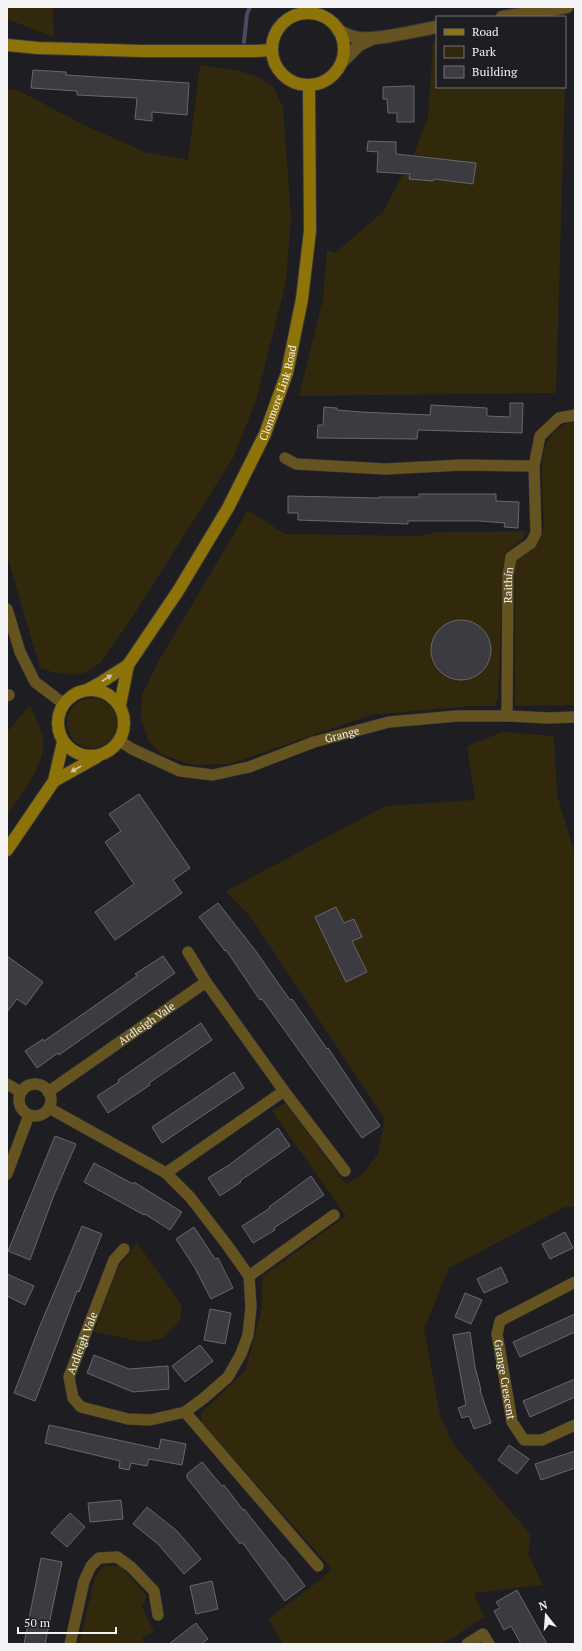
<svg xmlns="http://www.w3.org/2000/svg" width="582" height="1651" viewBox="0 0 582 1651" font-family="'PT Serif',serif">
	<rect width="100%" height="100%" fill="#1d1d22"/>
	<g fill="#32290c">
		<path d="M7 7H53L54 37 7 19Z"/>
		<path d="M437 41V87H565L556 393 299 396 323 299 327 250 335 253 383 212 416 149 428 117 433 42Z"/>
		<path d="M200 65 239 71 257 76 274 88 283 108 291 217 286 282 256 401 233 458 132 618 100 663 87 672 73 675 52 672 40 668 7 555V90H18L84 125 145 152 188 160Z"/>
		<path d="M575 420V705L515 706V563C518 560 520 556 523 554 528 549 537 547 540 540 545 531 544 519 543 510 542 475 533 433 575 420Z"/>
		<path d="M248 510 285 534 420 536 437 532 525 531 524 538 507 552 503 565 498 698 495 706H471L371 715 230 764 192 765 161 754 148 740 141 718 142 695 158 662Z"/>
		<circle cx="92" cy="723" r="25"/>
		<path d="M30 705C34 715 39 724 42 734 50 760 21 794 7 815V732Z"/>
		<path d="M502 732 554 736 557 794 575 855V1206L565 1207 449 1268 424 1329 440 1415 453 1444 531 1535 528 1554 543 1585 474 1593 484 1617 443 1644H283L268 1619 320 1580 332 1569 202 1423 201 1413 245 1371 261 1313 263 1276 346 1216 272 1111 285 1103 346 1184 362 1175 378 1154 385 1119 252 919 226 891 385 806 475 800 467 746Z"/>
		<path d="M137 1243 182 1305 180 1321 163 1338 144 1342 94 1332 117 1269Z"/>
		<path d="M104 1566H120L147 1596 142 1607 154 1632 142 1638 146 1644H79L95 1577Z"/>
	</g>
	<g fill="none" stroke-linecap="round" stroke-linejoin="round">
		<path stroke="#4e4964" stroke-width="4" d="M244 42 247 14 250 7"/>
	</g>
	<g fill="#3b3b41" stroke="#67676d">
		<path d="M33 70 66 72V75L189 83 187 115 152 112V121L135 119 137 98 77 95V91L31 88Z"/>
		<path d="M407 86H414V122H397V113H388L387 99H383V87Z"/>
		<path d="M368 141 396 142V154L476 163 473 184 434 179 433 181 409 179 410 174 377 172 378 152 367 151Z"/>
		<path d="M510 403H523L522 433 418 430 417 439 317 438 318 425H323L324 407 337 408V410L361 412 430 415 431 405 487 408V416L510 417Z"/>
		<path d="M419 494H496V501L519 502 518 528 504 527 505 523 479 521H408V524L298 520V513H288V496L379 498V497H419Z"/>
		<circle cx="461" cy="650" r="30"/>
		<path d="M139 794 190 868 173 880 182 893 115 940 95 912 134 884 105 842 121 831 109 814Z"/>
		<path d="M218 903 255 950 290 1000 292 999 327 1049 328 1048 380 1126 362 1138 262 999 260 1000 226 950 225 951 199 917Z"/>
		<path d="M336 907 344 923 354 919 362 937 352 941 367 972 346 982 315 917Z"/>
		<path d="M7 956 43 982 26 1005 17 999 7 1012Z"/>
		<path d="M163 956 175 973 59 1055 58 1053 37 1068 25 1051 43 1039 44 1041 83 1014 137 976 135 974Z"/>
		<path d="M201 1023 212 1040 149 1083 150 1085 108 1113 97 1096 119 1082 118 1080Z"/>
		<path d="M234 1072 244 1088 162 1143 152 1127Z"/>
		<path d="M278 1128 290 1146 240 1181 241 1182 220 1196 208 1178 229 1165Z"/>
		<path d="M55 1136 76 1144 54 1195 30 1260 8 1251Z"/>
		<path d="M94 1163 133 1184 134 1182 182 1212 170 1230 145 1214 144 1215 84 1182Z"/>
		<path d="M311 1176 324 1195 274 1228 275 1230 253 1243 242 1226 270 1208 269 1207Z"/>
		<path d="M82 1226 102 1234 79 1292 77 1291 35 1401 14 1393 39 1328Z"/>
		<path d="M194 1227 215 1259 218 1258 233 1288 211 1299 195 1268 176 1239Z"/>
		<path d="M565 1232 573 1248 550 1259 542 1244Z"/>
		<path d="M501 1267 508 1282 484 1293 477 1279Z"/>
		<path d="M7 1274 34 1286 25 1305 7 1296Z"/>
		<path d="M465 1293 482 1300 471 1324 455 1317Z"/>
		<path d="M210 1309 231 1313 225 1344 204 1340Z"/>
		<path d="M575 1314V1332L520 1357 513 1342Z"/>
		<path d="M470 1332 475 1367 481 1390H480L491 1423 474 1429 469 1416 462 1418 458 1408 466 1405 453 1335Z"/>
		<path d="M200 1345 213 1361 185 1382 172 1366Z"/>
		<path d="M94 1355 129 1369 168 1366 169 1389 133 1392 87 1373Z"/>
		<path d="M575 1379V1397L530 1417 523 1401Z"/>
		<path d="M49 1425 159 1449 161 1439 186 1444 182 1465 149 1459 147 1466 131 1463 129 1470 119 1468 120 1461 45 1443Z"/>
		<path d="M509 1445 529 1459 517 1474 498 1460Z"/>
		<path d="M575 1451V1468L541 1480 535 1464Z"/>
		<path d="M202 1462 222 1486 224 1485 243 1510 244 1509 283 1558H284L305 1586 285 1601 242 1542 240 1544 187 1478V1474Z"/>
		<path d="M121 1500 123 1519 90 1522 88 1503Z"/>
		<path d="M147 1507 177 1531 201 1559 184 1574 158 1544 133 1524Z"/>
		<path d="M70 1513 85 1527 67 1547 51 1533Z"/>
		<path d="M41 1558 62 1562 45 1644H24Z"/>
		<path d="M212 1581 218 1609 196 1614 190 1586Z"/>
		<path d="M517 1590 547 1644H521L511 1626 504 1630 494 1611 500 1608 496 1602Z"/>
		<path d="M196 1623 208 1639 201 1644H169Z"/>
	</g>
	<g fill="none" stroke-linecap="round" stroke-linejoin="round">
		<defs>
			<g id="minor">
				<path d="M285 458 296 464 385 469 462 465 534 466"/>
				<path d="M7 609 20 652 35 682 64 704"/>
				<path d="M7 696 9 695"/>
				<path id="s1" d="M507 716 508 576 511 557 531 543 536 533 534 466 540 436 559 418 575 415"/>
				<path id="s2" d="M120 741 132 749 180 771 213 775 249 767 314 742 389 722 457 716H507L549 718 575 717"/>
				<path d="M188 952 206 982 284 1091 345 1171"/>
				<path d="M7 1084 21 1092"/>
				<circle cx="35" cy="1100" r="16"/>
				<path id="s3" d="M48 1092 206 982"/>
				<path id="s4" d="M49 1108 166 1173 190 1197 227 1245 249 1276 251 1307 248 1335 241 1354 228 1377 204 1398 185 1412 150 1420 128 1419 81 1407 73 1398 69 1377 114 1260 124 1249"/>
				<path d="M166 1173 284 1091"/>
				<path d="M7 1174 29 1115"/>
				<path d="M249 1276 334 1215"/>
				<path id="s5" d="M575 1282 500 1321 497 1334 512 1422 524 1440H542L575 1425"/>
				<path d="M185 1412 318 1566"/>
				<path d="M70 1644 84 1581 91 1566 99 1558 117 1557 131 1567 154 1591 158 1615"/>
				<path d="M467 1644 483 1634 489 1644"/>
			</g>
			<g id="tertiary">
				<path d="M502 17 567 7"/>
				<path d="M338 30C345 34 351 37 359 38 381 40 414 31 437 27"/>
				<path d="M342 62 359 45 372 39"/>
			</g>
			<g id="secondary">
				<circle cx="308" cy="49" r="36"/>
				<path d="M7 45 38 48 143 51H256L272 50"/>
				<circle cx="91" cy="723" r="33"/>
				<path d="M87 690 100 683 128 665"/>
				<path id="s6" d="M120 705 128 665 178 591 228 508 265 434 287 373 302 299 310 231 309 85"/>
				<path d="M54 781 97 757"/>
				<path d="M7 850 54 781 63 742"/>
			</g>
		</defs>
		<use href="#minor" stroke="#37373b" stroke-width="12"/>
		<use href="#tertiary" stroke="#37373b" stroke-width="14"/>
		<use href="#secondary" stroke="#37373b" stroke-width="14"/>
		<use href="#minor" stroke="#65541f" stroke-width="11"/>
		<use href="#tertiary" stroke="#65541f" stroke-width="12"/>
		<use href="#secondary" stroke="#8e7309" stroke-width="12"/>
	</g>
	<defs><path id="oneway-solid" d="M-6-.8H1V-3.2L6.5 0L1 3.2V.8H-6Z"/></defs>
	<g fill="#d0c6a3">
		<use href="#oneway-solid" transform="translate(107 678) rotate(-33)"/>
		<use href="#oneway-solid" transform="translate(76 769) rotate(150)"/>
	</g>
	<g text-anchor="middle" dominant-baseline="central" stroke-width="4" stroke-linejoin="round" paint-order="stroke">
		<g font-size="11" fill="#f3f3f6" stroke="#1d1d22">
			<text stroke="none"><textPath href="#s6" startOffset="353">Clonmore Link Road</textPath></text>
			<text stroke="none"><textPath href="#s1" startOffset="131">Raithín</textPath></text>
			<text stroke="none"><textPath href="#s2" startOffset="236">Grange</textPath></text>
			<text stroke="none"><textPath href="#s3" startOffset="120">Ardleigh Vale</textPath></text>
			<text stroke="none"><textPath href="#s4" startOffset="604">Ardleigh Vale</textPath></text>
			<text stroke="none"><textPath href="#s5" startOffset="144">Grange Crescent</textPath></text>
		</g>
	</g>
	<rect width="582" height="1651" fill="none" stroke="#f3f3f6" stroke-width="16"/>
	<rect x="436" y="16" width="130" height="72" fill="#1d1d22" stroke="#737377"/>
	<rect x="444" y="29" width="20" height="6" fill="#8e7309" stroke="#737377"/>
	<text x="472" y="36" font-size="12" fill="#f3f3f6">Road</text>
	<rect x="444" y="46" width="20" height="12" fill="#32290c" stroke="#737377"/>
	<text x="472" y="56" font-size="12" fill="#f3f3f6">Park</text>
	<rect x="444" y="66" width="20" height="12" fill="#3b3b41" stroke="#737377"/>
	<text x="472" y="76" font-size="12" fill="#f3f3f6">Building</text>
	<g transform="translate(546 1615) rotate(343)" stroke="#1d1d22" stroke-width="3" paint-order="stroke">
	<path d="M0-3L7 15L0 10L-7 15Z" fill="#f3f3f6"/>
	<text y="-6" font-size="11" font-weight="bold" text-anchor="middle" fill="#f3f3f6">N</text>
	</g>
	<path d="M18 1627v6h98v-6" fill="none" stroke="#f3f3f6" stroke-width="2"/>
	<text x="24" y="1627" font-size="12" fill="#f3f3f6" stroke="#1d1d22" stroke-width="3" paint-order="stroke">50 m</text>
</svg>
